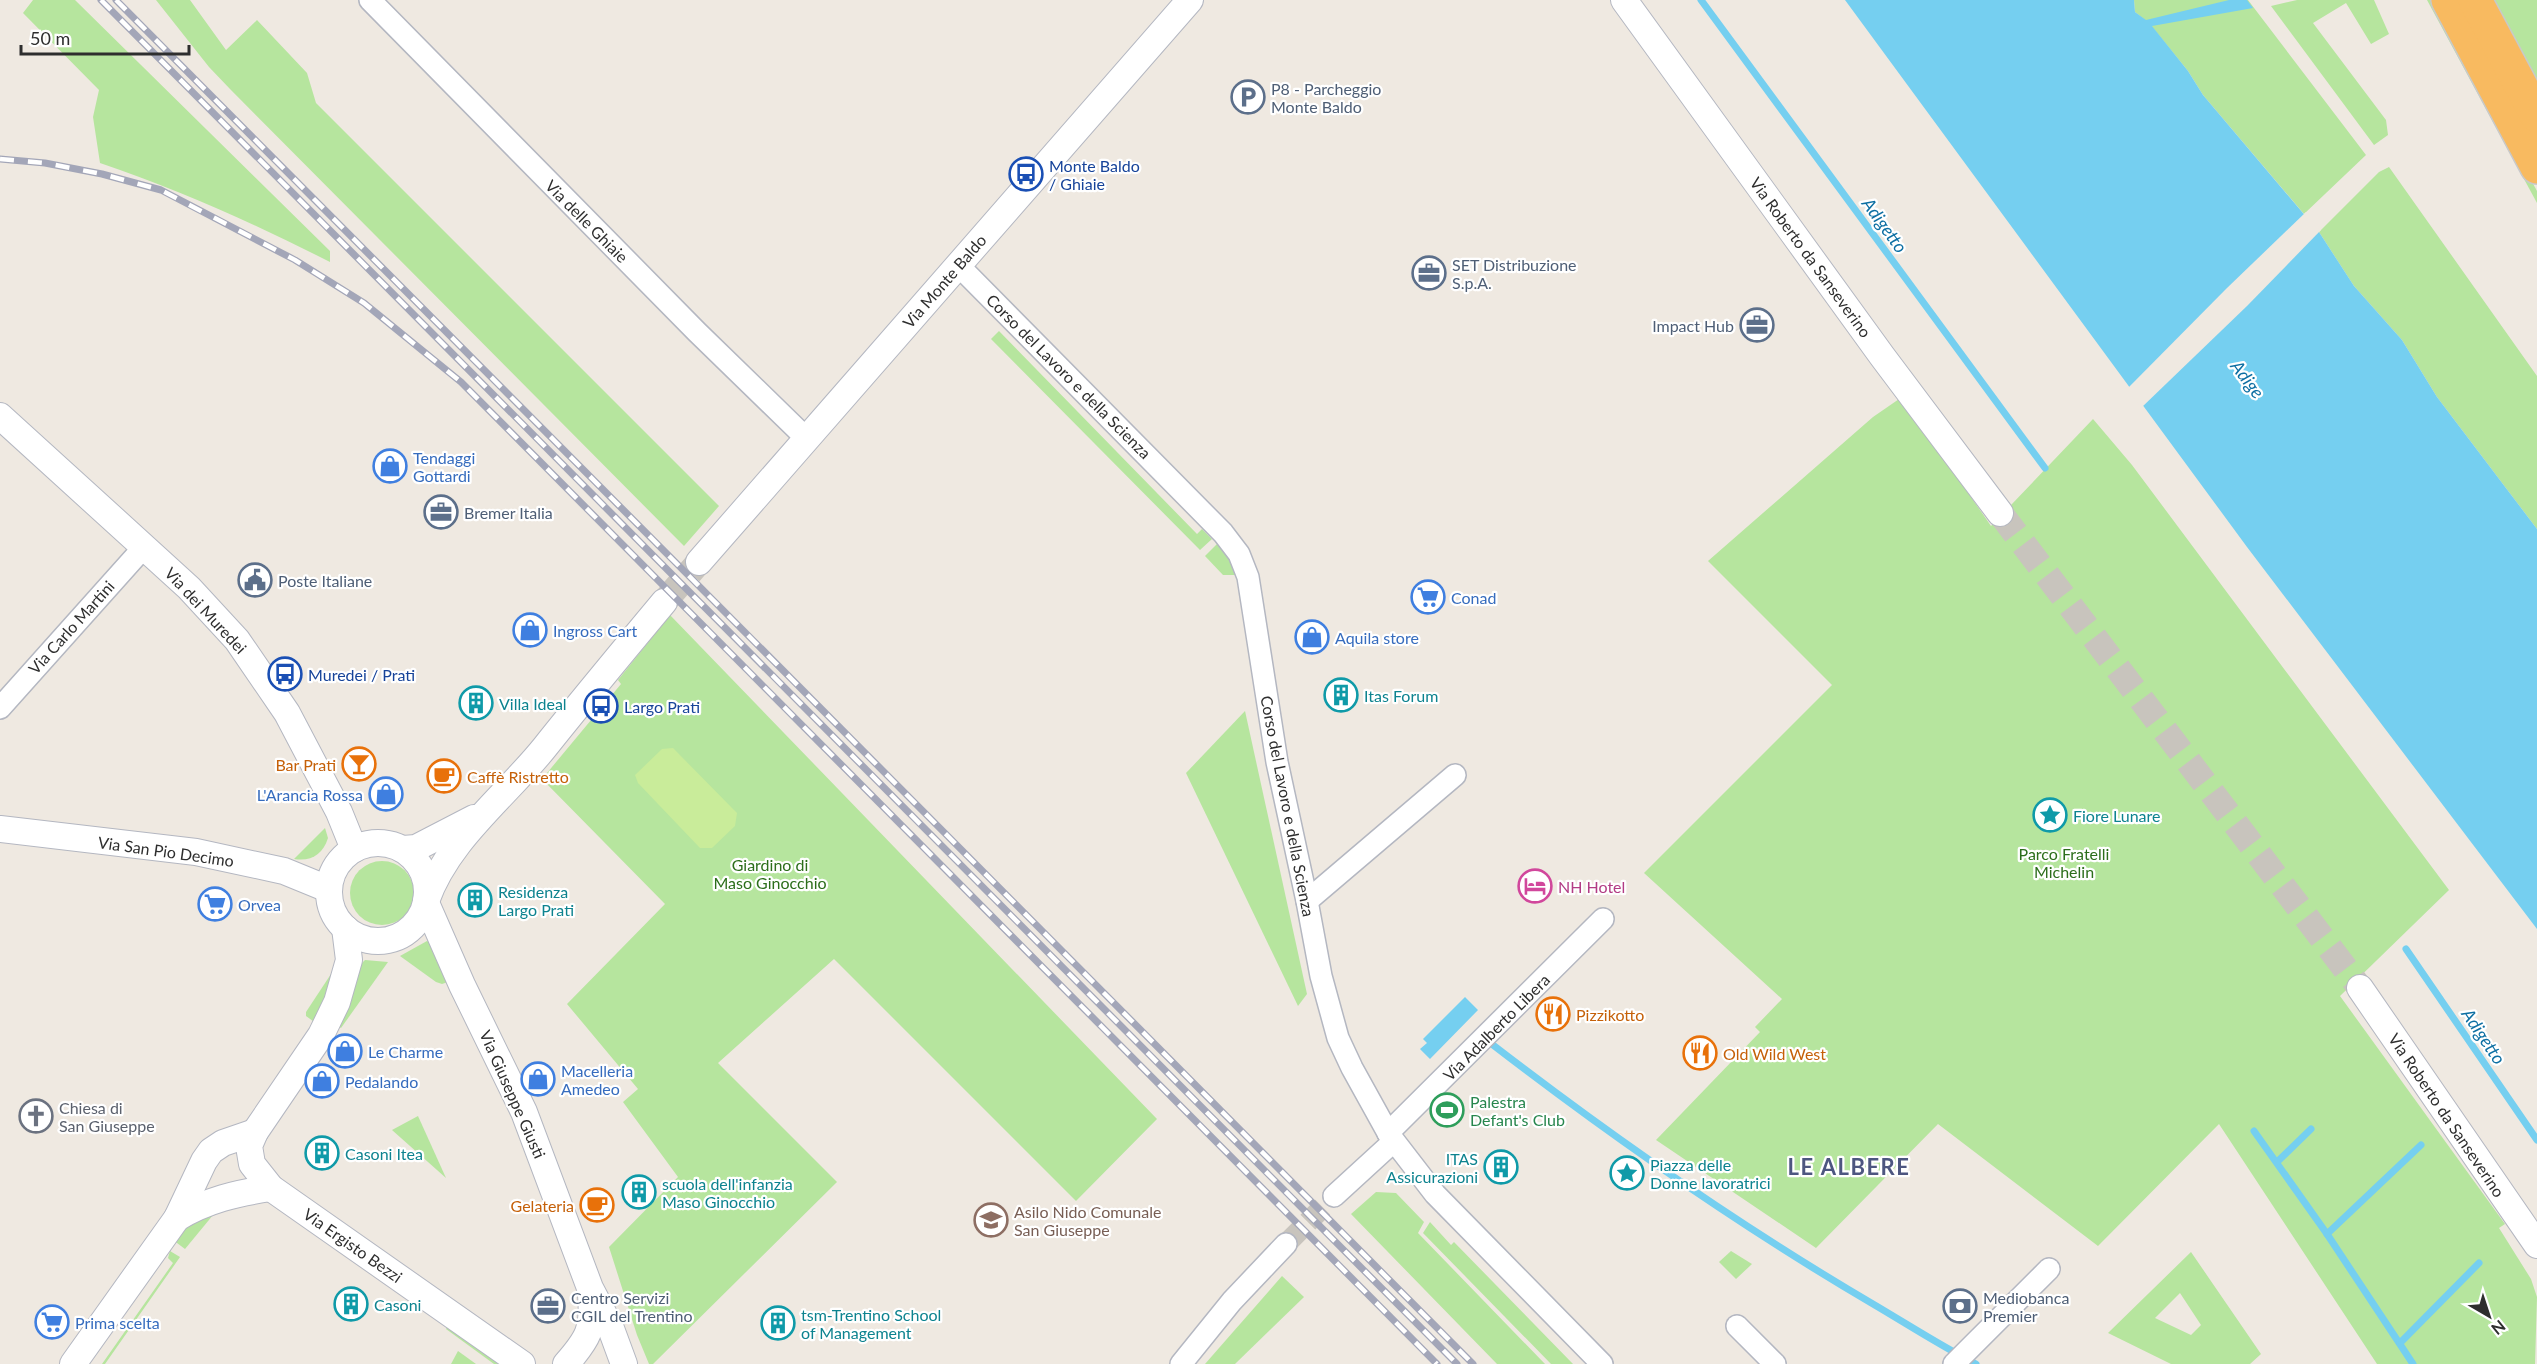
<svg xmlns="http://www.w3.org/2000/svg" width="2537" height="1364" viewBox="0 0 2537 1364" font-family="Lato,sans-serif">
	<rect width="100%" height="100%" fill="#efe9e1"/>
	<g fill="#b6e59e" fill-rule="evenodd">
		<path d="M33 0H75L330 251V262C255 224 180 190 100 163L93 117 99 90 23 13Z"/>
		<path d="M156 0H190L226 50 257 20 307 73 316 103 719 506 684 546 230 89 209 67Z"/>
		<path d="M2134 0H2248L2366 155 2304 214 2203 95 2188 71 2149 23 2135 12Z"/>
		<path d="M2297 0H2374L2389 34 2371 44 2346 3 2313 23 2386 120 2388 135 2374 145 2271 6Z"/>
		<path d="M2427 0H2433L2537 191V203Z"/>
		<path d="M2490 0H2537V89Z"/>
		<path d="M2389 167 2537 376V529L2437 397 2402 340 2354 286 2319 232 2379 172Z"/>
		<path d="M999 331 1197 534 1202 529 1212 539 1200 550 991 339Z"/>
		<path d="M1902 397 1991 526 2093 419 2132 465 2449 890 2340 996 2505 1224 2499 1228 2531 1279 2537 1297 2535 1364H2377L2219 1124 2098 1246 1938 1124 1816 1248 1656 1140 1760 1032 1755 1027 1782 999 1644 873 1832 685 1708 561 1873 417Z"/>
		<path d="M1217 544 1228 556 1235 575H1223L1205 556Z"/>
		<path d="M670 615 1157 1119 1076 1201 834 959 718 1063 837 1182 653 1364H649L637 1335 609 1247 678 1177 623 1102 638 1089 567 1004 665 904 542 779 621 684 618 680Z"/>
		<path d="M1245 711 1307 994 1298 1006 1186 773Z"/>
		<path d="M325 828 328 838C323 854 311 862 294 859Z"/>
		<circle cx="382" cy="893" r="32"/>
		<path d="M427 941 429 942 448 982 442 984 436 982 400 956Z"/>
		<path d="M365 960 388 962 341 1028 335 1024 361 964Z"/>
		<path d="M334 973 317 1024 306 1016V1012L331 974Z"/>
		<path d="M418 1116 446 1178 392 1130Z"/>
		<path d="M1376 1192 1396 1193 1424 1222 1418 1233 1545 1364H1497L1351 1214Z"/>
		<path d="M218 1209 185 1249 173 1240 189 1221Z"/>
		<path d="M1430 1222 1451 1245 1454 1242 1573 1364H1551L1423 1233Z"/>
		<path d="M170 1251 180 1257 105 1364H102L173 1263 168 1258Z"/>
		<path d="M1731 1251 1752 1264 1736 1279 1719 1262Z"/>
		<path d="M2191 1252 2261 1354 2250 1364H2171L2108 1333ZM2180 1293 2201 1325 2191 1335 2155 1318Z"/>
		<path d="M1282 1276 1304 1297 1235 1364H1205Z"/>
		<path d="M449 1324 500 1361 497 1364H494L446 1329Z"/>
		<path d="M458 1351 476 1364H451Z"/>
	</g>
	<path fill="#c9ec9a" d="M673 748 737 813 735 826 712 848H700L638 783 635 775 662 749Z"/>
	<g fill="#75cff0">
		<path d="M1845 0H2134L2135 12 2146 20 2229 0H2247L2253 8 2152 26 2188 71 2203 95 2319 232 2354 286 2402 340 2437 397 2537 529V929L2247 547Z"/>
		<path d="M1465 997 1478 1010 1430 1059 1420 1049 1427 1043 1423 1039Z"/>
	</g>
	<path fill="#efe9e1" d="M2306 212 2321 230 2247 306 2141 408 2127 389 2227 288Z"/>
	<g fill="none" stroke-linecap="round" stroke-linejoin="round">
		<g stroke="#75cff0" stroke-width="7">
			<path d="M1701 0 2045 468"/>
			<path d="M2406 949 2537 1140"/>
			<path d="M1493 1045C1615 1139 1740 1226 1873 1304 1907 1324 1941 1346 1976 1364"/>
			<path d="M2254 1131 2327 1234 2413 1364"/>
			<path d="M2277 1162 2311 1129"/>
			<path d="M2327 1234 2421 1145"/>
			<path d="M2400 1343 2479 1263"/>
		</g>
		<path stroke="#c8c4bd" stroke-width="21" stroke-dasharray="21 10" stroke-linecap="butt" d="M1286 1244 1334 1196"/>
		<g stroke="#c8c4bd" stroke-width="26" stroke-dasharray="26 13" stroke-linecap="butt">
			<path d="M2000 513 2360 988"/>
			<path d="M664 602 699 562"/>
		</g>
		<defs>
			<g id="minor">
				<path d="M370 0 697 332 807 439"/>
				<path d="M958 265 1223 533 1239 554 1248 577 1277 762 1307 901 1321 976 1338 1038 1352 1068 1388 1133 1435 1194 1602 1364"/>
				<path d="M0 708 144 547"/>
				<path d="M1307 901 1455 775"/>
				<path d="M1388 1133 1603 919"/>
				<path d="M1334 1196 1393 1142"/>
				<path d="M1737 1326 1775 1364"/>
				<path d="M1181 1364 1232 1301 1286 1244"/>
				<path d="M1954 1364 2049 1269"/>
			</g>
			<g id="tertiary">
				<path d="M1624 0 1882 356 2000 513"/>
				<path d="M0 416 189 588 237 640 287 713 339 812 354 849"/>
				<path d="M699 562 1190 0"/>
				<path d="M0 829 196 852 284 871 328 889"/>
				<circle cx="378" cy="892" r="49"/>
				<path d="M403 849 416 848 474 818"/>
				<path d="M426 901C448 839 505 797 545 747 584 698 624 650 664 602"/>
				<path d="M426 903 462 985 524 1112 590 1288 610 1326 624 1364"/>
				<path d="M345 928 349 960 337 1002 321 1035 255 1132 249 1146 252 1164 271 1188 522 1364"/>
				<path d="M2360 988 2537 1245"/>
				<path d="M177 1218C207 1200 237 1193 271 1188"/>
				<path d="M73 1364 177 1218 204 1161 211 1151 223 1143 255 1132"/>
				<path d="M566 1364C588 1339 594 1329 591 1295"/>
			</g>
			<g id="trunk">
				<path d="M2448 0 2537 167"/>
				<path d="M2475 0 2537 116"/>
			</g>
		</defs>
		<use href="#minor" stroke="#b4b7c1" stroke-width="24"/>
		<use href="#tertiary" stroke="#b4b7c1" stroke-width="28"/>
		<use href="#trunk" stroke="#c9c9c9" stroke-width="36"/>
		<use href="#minor" stroke="#fff" stroke-width="21"/>
		<use href="#tertiary" stroke="#fff" stroke-width="26"/>
		<use href="#trunk" stroke="#f8ba60" stroke-width="33"/>
		<defs>
			<g id="rail">
				<path d="M101 0 1457 1364"/>
				<path d="M116 0 1473 1364"/>
				<path d="M0 159 45 163 102 174 161 190 295 260 364 303 461 382 1437 1364"/>
			</g>
		</defs>
		<use href="#rail" stroke="#a3a6b8" stroke-width="7"/>
		<use href="#rail" stroke="#fff" stroke-width="4.5" stroke-dasharray="14" stroke-linecap="butt"/>
	</g>
	<defs>
		<symbol id="parking-ring" viewBox="-11 -11 22 22"><circle r="9.5" fill="#fff" stroke="#5c6f8a" stroke-width="1.5"/><path d="M-3.5-5.5H1a3.5 3.5 0 0 1 0 7H-1V5.5H-3.5ZM-1-3.4V-.6H.8a1.4 1.4 0 0 0 0-2.8Z" fill="#5c6f8a"/></symbol>
		<symbol id="bus-ring" viewBox="-11 -11 22 22"><circle r="9.5" fill="#fff" stroke="#1a4fb4" stroke-width="1.5"/><path d="M-5-6H5V4H4V6H2V4H-2V6H-4V4H-5ZM-3.5-4V0h7V-4ZM-3.5 1.2v1.5H-2V1.2ZM2 1.2v1.5H3.5V1.2Z" fill="#1a4fb4"/></symbol>
		<symbol id="office-ring" viewBox="-11 -11 22 22"><circle r="9.5" fill="#fff" stroke="#5c6f8a" stroke-width="1.5"/><path d="M-6-3h4V-5.5h4V-3h4V5H-6ZM-1-4.5V-3h2v-1.5ZM-6 0V1H6V0Z" fill="#5c6f8a"/></symbol>
		<symbol id="shop-ring" viewBox="-11 -11 22 22"><circle r="9.5" fill="#fff" stroke="#3f7fe0" stroke-width="1.5"/><path d="M-5-2.5h2.3a2.7 3.5 0 0 1 5.4 0H5L5.5 6h-11ZM-1.5-2.5h3a1.5 2.3 0 0 0-3 0Z" fill="#3f7fe0"/></symbol>
		<symbol id="civic-ring" viewBox="-11 -11 22 22"><circle r="9.5" fill="#fff" stroke="#5c6f8a" stroke-width="1.5"/><path d="M-.6-6.5H3V-4.5H.6V-3L4-1V1h2V6H-6V1h2V-1L-.6-3ZM-1.2 2.5V6h2.4V2.5Z" fill="#5c6f8a"/></symbol>
		<symbol id="supermarket-ring" viewBox="-11 -11 22 22"><circle r="9.5" fill="#fff" stroke="#3f7fe0" stroke-width="1.5"/><path d="M-6-5.5h2.5l.6 2H6L4.5 2H-2.5L-4.4-4H-6ZM-1.5 3.2a1.3 1.3 0 1 0 .1 0ZM3 3.2a1.3 1.3 0 1 0 .1 0Z" fill="#3f7fe0"/></symbol>
		<symbol id="building-ring" viewBox="-11 -11 22 22"><circle r="9.5" fill="#fff" stroke="#0f9aa8" stroke-width="1.5"/><path d="M-4-6H4V6H1V3H-1V6H-4ZM-2.5-4.3h1.7v1.8h-1.7ZM.8-4.3h1.7v1.8H.8ZM-2.5-1h1.7V.8h-1.7ZM.8-1h1.7V.8H.8Z" fill="#0f9aa8"/></symbol>
		<symbol id="bar-ring" viewBox="-11 -11 22 22"><circle r="9.5" fill="#fff" stroke="#e8710a" stroke-width="1.5"/><path d="M-6-5H6L.8 .8V4.5H3.5V6h-7V4.5H-.8V.8Z" fill="#e8710a"/></symbol>
		<symbol id="cafe-ring" viewBox="-11 -11 22 22"><circle r="9.5" fill="#fff" stroke="#e8710a" stroke-width="1.5"/><path d="M-5.5-4.5H6V0H3Q3 3.5 0 3.5H-2.5Q-5.5 3.5-5.5 0ZM3-3.2v2h1.7v-2ZM-6 4.5H4V6H-6Z" fill="#e8710a"/></symbol>
		<symbol id="sight-ring" viewBox="-11 -11 22 22"><circle r="9.5" fill="#fff" stroke="#0f9aa8" stroke-width="1.5"/><path d="M0-6L1.8-2.2L6-1.7L2.9 1.2L3.7 5.4L0 3.3L-3.7 5.4L-2.9 1.2L-6-1.7L-1.8-2.2Z" fill="#0f9aa8"/></symbol>
		<symbol id="hotel-ring" viewBox="-11 -11 22 22"><circle r="9.5" fill="#fff" stroke="#d1479c" stroke-width="1.5"/><path d="M-6-4.5h1.5V1H6V5H4.5V3h-9V5H-6ZM-4 0a1.8 1.8 0 1 1 3.6 0ZM.5 0V-2.5h3Q6-2.5 6 0Z" fill="#d1479c"/></symbol>
		<symbol id="restaurant-ring" viewBox="-11 -11 22 22"><circle r="9.5" fill="#fff" stroke="#e8710a" stroke-width="1.5"/><path d="M-5-6h1v4h1v-4h1v4h1v-4h1v5L-1.5 .5V6h-2V.5L-5-1ZM5-6V6H3V1.5H1.5Q1.5-4 5-6Z" fill="#e8710a"/></symbol>
		<symbol id="stadium-ring" viewBox="-11 -11 22 22"><circle r="9.5" fill="#fff" stroke="#2e9e5b" stroke-width="1.5"/><path d="M0-5a6.5 5 0 1 0 0 10a6.5 5 0 1 0 0-10ZM-3.5-1.8h7v3.6h-7Z" fill="#2e9e5b"/></symbol>
		<symbol id="church-ring" viewBox="-11 -11 22 22"><circle r="9.5" fill="#fff" stroke="#6b7280" stroke-width="1.5"/><path d="M-1.2-6h2.4v3.5h3.3v2.4h-3.3V6h-2.4V-.1h-3.3v-2.4h3.3Z" fill="#6b7280"/></symbol>
		<symbol id="school-ring" viewBox="-11 -11 22 22"><circle r="9.5" fill="#fff" stroke="#8d6e63" stroke-width="1.5"/><path d="M0-5L7-2L0 1L-7-2ZM-4 1L0 2.5L4 1V4Q0 6-4 4Z" fill="#8d6e63"/></symbol>
		<symbol id="bank-ring" viewBox="-11 -11 22 22"><circle r="9.5" fill="#fff" stroke="#5c6f8a" stroke-width="1.5"/><path d="M-6-4H6V4H-6ZM0-2.3a2.3 2.3 0 1 0 0 4.6a2.3 2.3 0 1 0 0-4.6Z" fill="#5c6f8a"/></symbol>
	</defs>
	<g fill-rule="evenodd">
		<use href="#parking-ring" x="1229" y="78" width="38" height="38"/>
		<use href="#bus-ring" x="1007" y="155" width="38" height="38"/>
		<use href="#office-ring" x="1410" y="254" width="38" height="38"/>
		<use href="#office-ring" x="1738" y="306" width="38" height="38"/>
		<use href="#shop-ring" x="371" y="447" width="38" height="38"/>
		<use href="#office-ring" x="422" y="493" width="38" height="38"/>
		<use href="#civic-ring" x="236" y="561" width="38" height="38"/>
		<use href="#supermarket-ring" x="1409" y="578" width="38" height="38"/>
		<use href="#shop-ring" x="511" y="611" width="38" height="38"/>
		<use href="#shop-ring" x="1293" y="618" width="38" height="38"/>
		<use href="#bus-ring" x="266" y="655" width="38" height="38"/>
		<use href="#building-ring" x="1322" y="676" width="38" height="38"/>
		<use href="#building-ring" x="457" y="684" width="38" height="38"/>
		<use href="#bus-ring" x="582" y="687" width="38" height="38"/>
		<use href="#bar-ring" x="340" y="745" width="38" height="38"/>
		<use href="#cafe-ring" x="425" y="757" width="38" height="38"/>
		<use href="#shop-ring" x="367" y="775" width="38" height="38"/>
		<use href="#sight-ring" x="2031" y="796" width="38" height="38"/>
		<use href="#hotel-ring" x="1516" y="867" width="38" height="38"/>
		<use href="#building-ring" x="456" y="881" width="38" height="38"/>
		<use href="#supermarket-ring" x="196" y="885" width="38" height="38"/>
		<use href="#restaurant-ring" x="1534" y="995" width="38" height="38"/>
		<use href="#shop-ring" x="326" y="1032" width="38" height="38"/>
		<use href="#restaurant-ring" x="1681" y="1034" width="38" height="38"/>
		<use href="#shop-ring" x="519" y="1060" width="38" height="38"/>
		<use href="#shop-ring" x="303" y="1062" width="38" height="38"/>
		<use href="#stadium-ring" x="1428" y="1091" width="38" height="38"/>
		<use href="#church-ring" x="17" y="1097" width="38" height="38"/>
		<use href="#building-ring" x="303" y="1134" width="38" height="38"/>
		<use href="#building-ring" x="1482" y="1148" width="38" height="38"/>
		<use href="#sight-ring" x="1608" y="1154" width="38" height="38"/>
		<use href="#building-ring" x="620" y="1173" width="38" height="38"/>
		<use href="#cafe-ring" x="578" y="1186" width="38" height="38"/>
		<use href="#school-ring" x="972" y="1201" width="38" height="38"/>
		<use href="#building-ring" x="332" y="1285" width="38" height="38"/>
		<use href="#office-ring" x="529" y="1287" width="38" height="38"/>
		<use href="#bank-ring" x="1941" y="1287" width="38" height="38"/>
		<use href="#supermarket-ring" x="33" y="1303" width="38" height="38"/>
		<use href="#building-ring" x="759" y="1304" width="38" height="38"/>
	</g>
	<g text-anchor="middle" dominant-baseline="central" stroke-width="4.5" stroke-linejoin="round" paint-order="stroke">
		<g font-size="16" fill="#4e5e75" stroke="#fff" text-anchor="start">
			<text x="1271" y="88">P8 - Parcheggio<tspan x="1271" dy="18">Monte Baldo</tspan></text>
			<text x="1452" y="264">SET Distribuzione<tspan x="1452" dy="18">S.p.A.</tspan></text>
			<text x="1734" y="325" text-anchor="end">Impact Hub</text>
			<text x="464" y="512">Bremer Italia</text>
			<text x="278" y="580">Poste Italiane</text>
			<text x="571" y="1297">Centro Servizi<tspan x="571" dy="18">CGIL del Trentino</tspan></text>
			<text x="1983" y="1297">Mediobanca<tspan x="1983" dy="18">Premier</tspan></text>
		</g>
		<g font-size="16" fill="#164399" stroke="#fff" text-anchor="start">
			<text x="1049" y="165">Monte Baldo<tspan x="1049" dy="18">/ Ghiaie</tspan></text>
			<text x="308" y="674">Muredei / Prati</text>
			<text x="624" y="706">Largo Prati</text>
		</g>
		<g font-size="16" fill="#2e2e2e" stroke="#fff">
			<text transform="translate(587 221) rotate(45)">Via delle Ghiaie</text>
			<text transform="translate(1811 257) rotate(54)">Via Roberto da Sanseverino</text>
			<text transform="translate(944 281) rotate(-49)">Via Monte Baldo</text>
			<text transform="translate(1069 376) rotate(45)">Corso del Lavoro e della Scienza</text>
			<text transform="translate(206 610) rotate(47)">Via dei Muredei</text>
			<text transform="translate(71 627) rotate(-48)">Via Carlo Martini</text>
			<text transform="translate(1288 806) rotate(79)">Corso del Lavoro e della Scienza</text>
			<text transform="translate(166 851) rotate(8)">Via San Pio Decimo</text>
			<text transform="translate(1496 1027) rotate(-45)">Via Adalberto Libera</text>
			<text transform="translate(513 1094) rotate(66)">Via Giuseppe Giusti</text>
			<text transform="translate(2447 1115) rotate(56)">Via Roberto da Sanseverino</text>
			<text transform="translate(353 1245) rotate(35)">Via Ergisto Bezzi</text>
		</g>
		<g font-size="16" fill="#366cbe" stroke="#fff" text-anchor="start">
			<text x="413" y="457">Tendaggi<tspan x="413" dy="18">Gottardi</tspan></text>
			<text x="1451" y="597">Conad</text>
			<text x="553" y="630">Ingross Cart</text>
			<text x="1335" y="637">Aquila store</text>
			<text x="363" y="794" text-anchor="end">L'Arancia Rossa</text>
			<text x="238" y="904">Orvea</text>
			<text x="368" y="1051">Le Charme</text>
			<text x="561" y="1070">Macelleria<tspan x="561" dy="18">Amedeo</tspan></text>
			<text x="345" y="1081">Pedalando</text>
			<text x="75" y="1322">Prima scelta</text>
		</g>
		<g font-size="16" fill="#0d838f" stroke="#fff" text-anchor="start">
			<text x="1364" y="695">Itas Forum</text>
			<text x="499" y="703">Villa Ideal</text>
			<text x="2073" y="815">Fiore Lunare</text>
			<text x="498" y="891">Residenza<tspan x="498" dy="18">Largo Prati</tspan></text>
			<text x="345" y="1153">Casoni Itea</text>
			<text x="1478" y="1158" text-anchor="end">ITAS<tspan x="1478" dy="18">Assicurazioni</tspan></text>
			<text x="1650" y="1164">Piazza delle<tspan x="1650" dy="18">Donne lavoratrici</tspan></text>
			<text x="662" y="1183">scuola dell'infanzia<tspan x="662" dy="18">Maso Ginocchio</tspan></text>
			<text x="374" y="1304">Casoni</text>
			<text x="801" y="1314">tsm-Trentino School<tspan x="801" dy="18">of Management</tspan></text>
		</g>
		<g font-size="16" fill="#c56008" stroke="#fff" text-anchor="start">
			<text x="336" y="764" text-anchor="end">Bar Prati</text>
			<text x="467" y="776">Caffè Ristretto</text>
			<text x="1576" y="1014">Pizzikotto</text>
			<text x="1723" y="1053">Old Wild West</text>
			<text x="574" y="1205" text-anchor="end">Gelateria</text>
		</g>
		<g font-size="16" fill="#2c6e1b" stroke="#fff">
			<text x="2064" y="853">Parco Fratelli<tspan x="2064" dy="18">Michelin</tspan></text>
			<text x="770" y="864">Giardino di<tspan x="770" dy="18">Maso Ginocchio</tspan></text>
		</g>
		<g font-size="16" fill="#b23c85" stroke="#fff" text-anchor="start">
			<text x="1558" y="886">NH Hotel</text>
		</g>
		<g font-size="16" fill="#27864d" stroke="#fff" text-anchor="start">
			<text x="1470" y="1101">Palestra<tspan x="1470" dy="18">Defant's Club</tspan></text>
		</g>
		<g font-size="16" fill="#5b616d" stroke="#fff" text-anchor="start">
			<text x="59" y="1107">Chiesa di<tspan x="59" dy="18">San Giuseppe</tspan></text>
		</g>
		<g font-size="16" fill="#785e54" stroke="#fff" text-anchor="start">
			<text x="1014" y="1211">Asilo Nido Comunale<tspan x="1014" dy="18">San Giuseppe</tspan></text>
		</g>
		<g font-size="18" font-style="italic" fill="#0d6fa3" stroke="#fff">
			<text transform="translate(1885 225) rotate(54)">Adigetto</text>
			<text transform="translate(2248 379) rotate(53)">Adige</text>
			<text transform="translate(2484 1036) rotate(56)">Adigetto</text>
		</g>
		<g font-size="22" font-weight="bold" letter-spacing="1.5" fill="#4d5680" stroke="#fff">
			<text x="1849" y="1166">LE ALBERE</text>
		</g>
	</g>
	<g transform="translate(2489 1316) rotate(141)" stroke="#ffffff" stroke-width="4.5" paint-order="stroke">
	<path d="M0-4.5L10 22L0 15L-10 22Z" fill="#2e2e2e"/>
	<text y="-9" font-size="16" font-weight="bold" text-anchor="middle" fill="#2e2e2e">N</text>
	</g>
	<path d="M21 45v9h168v-9" fill="none" stroke="#2e2e2e" stroke-width="3"/>
	<text x="30" y="45" font-size="18" fill="#2e2e2e" stroke="#ffffff" stroke-width="4.5" paint-order="stroke">50 m</text>
</svg>
